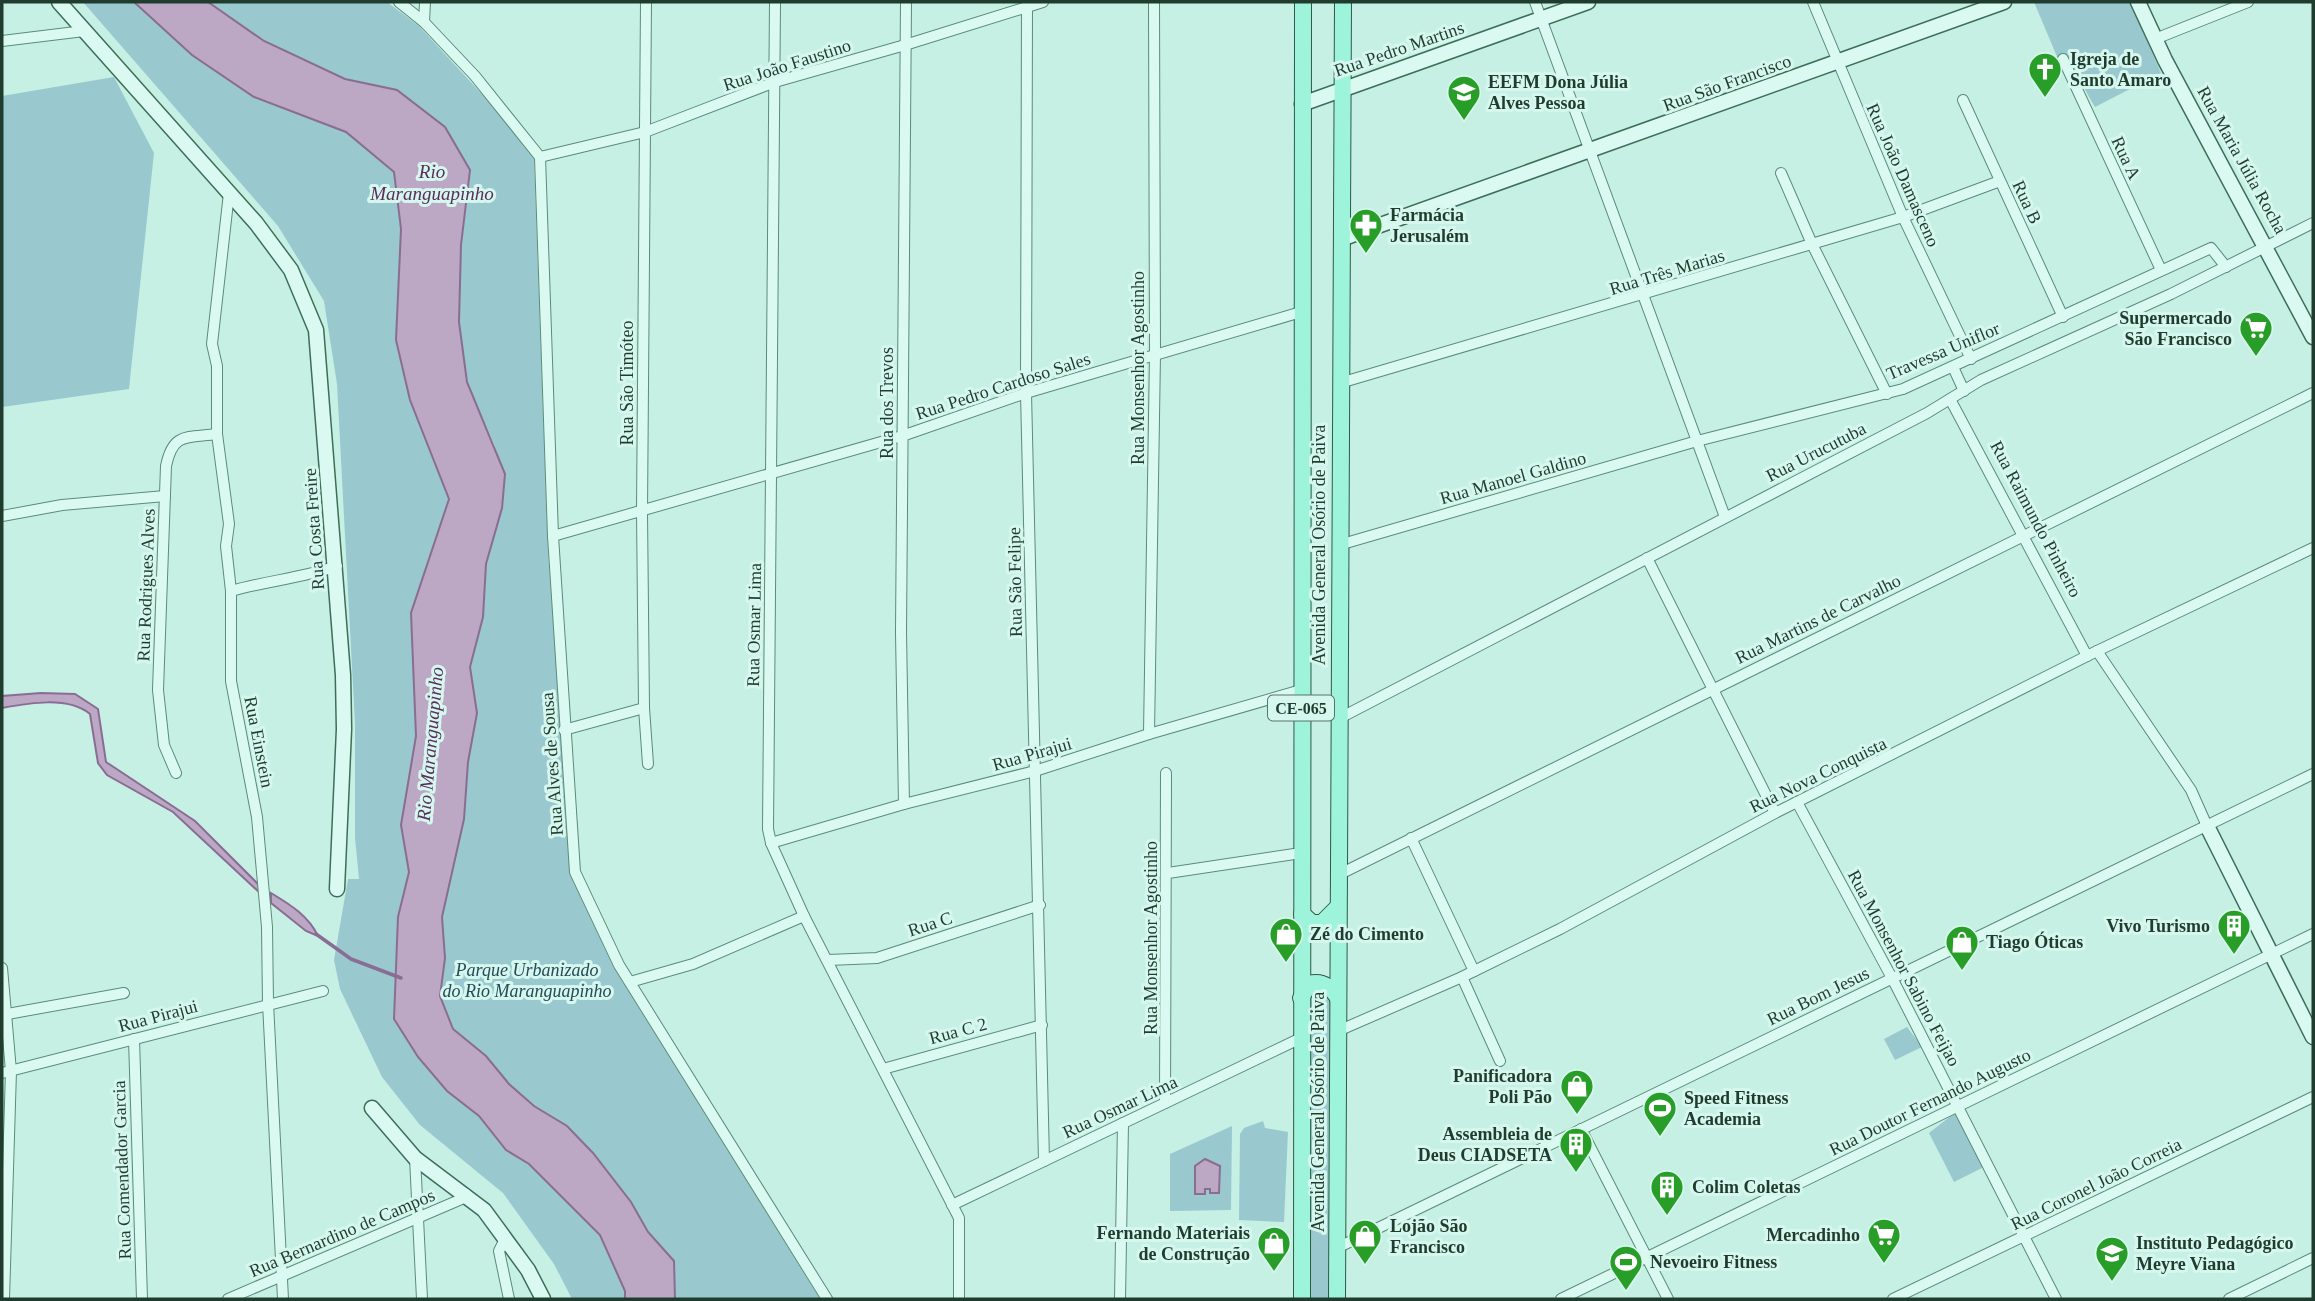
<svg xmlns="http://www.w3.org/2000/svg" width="2315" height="1301" viewBox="0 0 2315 1301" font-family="Georgia,serif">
	<rect width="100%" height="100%" fill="#c6f0e4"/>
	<g fill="#99c8cf">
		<path d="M83 2H134L192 55 254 97 346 132 394 172 401 229 396 340 410 400 449 499 411 613 416 736 401 825 409 872 398 917 394 1019 447 1091 479 1116 506 1150 529 1164 600 1235 625 1291V1299H572L554 1264 503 1193 420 1125 382 1077 340 989 334 960 348 879H359L355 838V724L337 384 324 301 278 226Z"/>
		<path d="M208 2H387L419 26 503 117 534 157 548 553 572 871 581 898 614 968 820 1299H675L674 1261 648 1232 631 1202 593 1153 567 1126 534 1106 509 1084 486 1056 453 1029 440 996 445 958 442 917 464 819 468 762 477 713 470 667 483 617 486 564 502 508 495 446 467 382 459 322 461 245 470 170 397 90 345 79 264 41Z"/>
		<path d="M2034 2H2130L2161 73 2095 107C2087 94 2071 61 2063 54L2058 59Z"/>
		<path d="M114 77 154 153 129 389 2 407V96Z"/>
		<path d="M1315 987 1330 997 1329 1299H1309V994Z"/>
		<path d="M1907 1027 1922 1047 1895 1060 1884 1039Z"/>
		<path d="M1956 1112 1984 1167 1954 1182 1929 1133Z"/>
		<path d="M1263 1121 1265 1128 1288 1132 1284 1222 1239 1220 1240 1134 1244 1128Z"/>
		<path d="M1232 1126 1231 1210 1170 1211V1154Z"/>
	</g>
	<g fill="#bca7c4" stroke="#8a6d93" stroke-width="2">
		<path d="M134 2H208L264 41 345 79 397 90 445 127 470 170 461 245 459 322 467 382 505 474 502 508 486 564 483 617 470 667 477 713 468 762 464 819 442 917 445 958 440 996 453 1029 486 1056 509 1084 534 1106 567 1126 593 1153 631 1202 648 1232 674 1261 675 1299H625V1291L600 1235 529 1164 506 1150 479 1116 447 1091 418 1057 394 1019 398 917 409 872 401 825 416 736 411 613 449 499 410 400 396 340 401 229 394 172 346 132 254 97 192 55Z"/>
		<path d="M41 693 75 694 98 709 106 762 195 821 260 886 261 894 173 812 107 775 98 763 90 714C68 696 29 703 2 708V696Z"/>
		<path d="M271 893C289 904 308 915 318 936L306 931 271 903Z"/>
		<path d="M1205 1159 1220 1166 1219 1193H1210V1189H1205V1194H1195V1166Z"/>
	</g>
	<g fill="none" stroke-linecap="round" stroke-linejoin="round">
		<path stroke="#8a6d93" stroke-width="3.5" d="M316 934 351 959 401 978"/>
		<defs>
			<g id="street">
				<path d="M399 2 424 22 475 76 540 157 553 536 575 872 619 965 827 1299"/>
				<path d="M646 2 642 512 644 708 648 764"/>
				<path d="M775 2 768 829 771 843 804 916 959 1218V1299"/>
				<path d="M1027 2 1026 393 1044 1161"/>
				<path d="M1535 2 1725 517"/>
				<path d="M1813 2 1903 217 1971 359"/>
				<path d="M424 22 425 2"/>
				<path d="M2155 39 2248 2"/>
				<path d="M2 41 84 31"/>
				<path d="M2063 59 2161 270"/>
				<path d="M1963 100 2063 317"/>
				<path d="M540 157 645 132 775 82 905 45 1043 2"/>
				<path d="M1781 173 1812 244 1887 394"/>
				<path d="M229 193 212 344 217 366V434L229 524 226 546 231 591V681L257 817 267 927 268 1003 283 1299"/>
				<path d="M1953 367 1964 391"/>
				<path d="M1340 383 1903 217 2000 181"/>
				<path d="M1950 399 2087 656"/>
				<path d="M2 516 62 505 165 496"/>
				<path d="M553 536 902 436 1026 393 1301 312"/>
				<path d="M1339 545 1697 441 1903 389 2211 248 2226 267"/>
				<path d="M1647 558 1775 813"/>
				<path d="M231 591C266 581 302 578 337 566"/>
				<path d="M2097 651 2191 790 2207 826"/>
				<path d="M1338 719 1927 413 1981 380 2171 294 2313 223"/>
				<path d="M564 730 644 708"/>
				<path d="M1149 734 1155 354 1154 2"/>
				<path d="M176 773 164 745 158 690 166 466C173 432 187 438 217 434"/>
				<path d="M1797 802 1892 978 2056 1299"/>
				<path d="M904 804 901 633 906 2"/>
				<path d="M1411 838 1474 971"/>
				<path d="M771 843 904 804 1035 771 1149 734 1301 690"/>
				<path d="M1168 873 1301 853"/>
				<path d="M1338 875 2313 393"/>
				<path d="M828 960 877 958 1040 905"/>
				<path d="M2 968 11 1071 4 1299"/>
				<path d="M1462 977 1500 1061"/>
				<path d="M630 982 693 964 804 916"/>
				<path d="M2 1015 124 993"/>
				<path d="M1338 1031 1462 977 1560 929 1775 813 2097 651 2313 548"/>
				<path d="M134 1039 142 1299"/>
				<path d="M883 1069 1042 1025"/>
				<path d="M2 1073 323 991"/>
				<path d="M1165 1103 1166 773"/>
				<path d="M1581 1129 1668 1299"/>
				<path d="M415 1158 422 1299"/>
				<path d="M952 1205 1301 1038"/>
				<path d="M506 1237 499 1251 509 1299"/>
				<path d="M1337 1248 2313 774"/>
				<path d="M228 1299 464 1198 466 1194"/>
				<path d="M1120 1299 1123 1123"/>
				<path d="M1561 1299 2313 934"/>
				<path d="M1893 1299 2313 1097"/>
				<path d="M2229 1299 2313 1258"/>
			</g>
			<g id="secondary">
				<path d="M59 2 256 223 291 270 316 330 343 675 344 729 337 889"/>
				<path d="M2138 2 2165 60 2313 337"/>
				<path d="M1302 104 1588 2"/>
				<path d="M1344 238 2004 2"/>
				<path d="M2207 826 2313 1037"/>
				<path d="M372 1108 415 1158 484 1210 528 1270 543 1299"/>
			</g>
			<g id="primary">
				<path d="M1302 914 1312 923H1322L1338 907"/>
				<path d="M1301 998 1309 984C1323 980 1331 987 1338 998"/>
				<path d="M1302 1299 1303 2"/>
				<path d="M1337 1299 1343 2"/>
			</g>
		</defs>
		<use href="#street" stroke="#5b8c76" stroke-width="12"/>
		<use href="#secondary" stroke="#3e6e57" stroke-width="17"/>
		<use href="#primary" stroke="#2f5a44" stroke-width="18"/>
		<use href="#street" stroke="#dafaf1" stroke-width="10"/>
		<use href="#secondary" stroke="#dafaf1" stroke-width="14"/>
		<use href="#primary" stroke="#9df4da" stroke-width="16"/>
	</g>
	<defs>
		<symbol id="church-pin" viewBox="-11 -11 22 30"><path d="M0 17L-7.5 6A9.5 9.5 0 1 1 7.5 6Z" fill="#289e29" stroke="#d6f7ee"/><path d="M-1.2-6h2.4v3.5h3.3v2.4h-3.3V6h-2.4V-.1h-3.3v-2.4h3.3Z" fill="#fff"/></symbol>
		<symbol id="school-pin" viewBox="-11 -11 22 30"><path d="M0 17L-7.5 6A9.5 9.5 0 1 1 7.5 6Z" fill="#289e29" stroke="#d6f7ee"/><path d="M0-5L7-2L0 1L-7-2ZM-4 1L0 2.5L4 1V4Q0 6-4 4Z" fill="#fff"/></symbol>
		<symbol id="pharmacy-pin" viewBox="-11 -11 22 30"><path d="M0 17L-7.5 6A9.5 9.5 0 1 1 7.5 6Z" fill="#289e29" stroke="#d6f7ee"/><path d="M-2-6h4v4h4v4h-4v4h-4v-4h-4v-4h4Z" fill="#fff"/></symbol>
		<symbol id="supermarket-pin" viewBox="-11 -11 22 30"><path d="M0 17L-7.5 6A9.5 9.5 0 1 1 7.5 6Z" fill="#289e29" stroke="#d6f7ee"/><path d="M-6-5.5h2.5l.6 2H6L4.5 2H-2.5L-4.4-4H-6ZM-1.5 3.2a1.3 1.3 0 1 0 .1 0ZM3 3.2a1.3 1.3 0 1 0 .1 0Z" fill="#fff"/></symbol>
		<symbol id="building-pin" viewBox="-11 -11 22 30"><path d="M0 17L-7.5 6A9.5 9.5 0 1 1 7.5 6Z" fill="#289e29" stroke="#d6f7ee"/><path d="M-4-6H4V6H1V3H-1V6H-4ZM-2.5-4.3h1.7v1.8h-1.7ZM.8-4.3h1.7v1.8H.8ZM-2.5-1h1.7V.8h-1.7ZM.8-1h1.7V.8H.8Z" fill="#fff"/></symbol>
		<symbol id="shop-pin" viewBox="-11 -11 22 30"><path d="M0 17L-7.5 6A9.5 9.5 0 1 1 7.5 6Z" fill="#289e29" stroke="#d6f7ee"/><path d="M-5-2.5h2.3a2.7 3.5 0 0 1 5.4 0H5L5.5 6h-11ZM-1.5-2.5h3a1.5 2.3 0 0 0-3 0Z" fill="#fff"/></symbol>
		<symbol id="stadium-pin" viewBox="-11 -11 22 30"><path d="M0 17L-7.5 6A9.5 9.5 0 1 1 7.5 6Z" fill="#289e29" stroke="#d6f7ee"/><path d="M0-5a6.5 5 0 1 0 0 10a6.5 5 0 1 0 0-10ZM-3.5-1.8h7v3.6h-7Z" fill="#fff"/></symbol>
	</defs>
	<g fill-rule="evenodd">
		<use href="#church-pin" x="2026" y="50" width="38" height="52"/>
		<use href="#school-pin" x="1445" y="73" width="38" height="52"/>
		<use href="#pharmacy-pin" x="1347" y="206" width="38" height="52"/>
		<use href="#supermarket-pin" x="2237" y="309" width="38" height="52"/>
		<use href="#building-pin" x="2215" y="907" width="38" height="52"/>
		<use href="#shop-pin" x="1267" y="915" width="38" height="52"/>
		<use href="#shop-pin" x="1943" y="923" width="38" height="52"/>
		<use href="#shop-pin" x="1558" y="1067" width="38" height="52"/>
		<use href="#stadium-pin" x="1641" y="1089" width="38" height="52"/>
		<use href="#building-pin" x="1557" y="1125" width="38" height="52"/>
		<use href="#building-pin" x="1648" y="1168" width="38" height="52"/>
		<use href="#supermarket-pin" x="1865" y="1216" width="38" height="52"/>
		<use href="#shop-pin" x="1346" y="1217" width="38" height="52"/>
		<use href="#shop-pin" x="1255" y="1224" width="38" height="52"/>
		<use href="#school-pin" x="2093" y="1234" width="38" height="52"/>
		<use href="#stadium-pin" x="1607" y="1243" width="38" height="52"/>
	</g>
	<g text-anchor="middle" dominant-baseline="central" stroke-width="6" stroke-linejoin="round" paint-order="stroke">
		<rect fill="#d6f7ee" stroke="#567468" stroke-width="2" x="1268" y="695.5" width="66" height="25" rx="5"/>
		<g font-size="16" font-weight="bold" fill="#1f3c2e">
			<text x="1301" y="708">CE-065</text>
		</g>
		<g font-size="18" fill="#1f3c2e" stroke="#d6f7ee">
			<text transform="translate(1399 49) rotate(-19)">Rua Pedro Martins</text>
			<text transform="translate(787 65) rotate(-18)">Rua João Faustino</text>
			<text transform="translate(1727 83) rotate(-20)">Rua São Francisco</text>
			<text transform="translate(2126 158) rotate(65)">Rua A</text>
			<text transform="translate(2242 160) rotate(61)">Rua Maria Júlia Rocha</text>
			<text transform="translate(1903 175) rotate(66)">Rua João Damasceno</text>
			<text transform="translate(2027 202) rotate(65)">Rua B</text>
			<text transform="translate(1667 272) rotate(-17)">Rua Três Marias</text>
			<text transform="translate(1943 351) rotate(-23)">Travessa Uniflor</text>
			<text transform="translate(1138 368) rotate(-90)">Rua Monsenhor Agostinho</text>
			<text transform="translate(627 383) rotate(-90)">Rua São Timóteo</text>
			<text transform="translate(1003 386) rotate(-18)">Rua Pedro Cardoso Sales</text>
			<text transform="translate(887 403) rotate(-90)">Rua dos Trevos</text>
			<text transform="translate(1816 452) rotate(-27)">Rua Urucutuba</text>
			<text transform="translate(1513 478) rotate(-16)">Rua Manoel Galdino</text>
			<text transform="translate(2036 519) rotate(62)">Rua Raimundo Pinheiro</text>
			<text transform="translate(314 529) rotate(-94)">Rua Costa Freire</text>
			<text transform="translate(1319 545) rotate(-90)">Avenida General Osório de Paiva</text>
			<text transform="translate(1015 582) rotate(-91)">Rua São Felipe</text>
			<text transform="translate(146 585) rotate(-88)">Rua Rodrigues Alves</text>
			<text transform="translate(1818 619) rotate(-26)">Rua Martins de Carvalho</text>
			<text transform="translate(754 625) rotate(-89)">Rua Osmar Lima</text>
			<text transform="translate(259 742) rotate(79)">Rua Einstein</text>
			<text transform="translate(1032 754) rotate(-16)">Rua Pirajui</text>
			<text transform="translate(552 764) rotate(-94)">Rua Alves de Sousa</text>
			<text transform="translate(1818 775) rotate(-26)">Rua Nova Conquista</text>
			<text transform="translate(930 924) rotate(-18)">Rua C</text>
			<text transform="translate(1151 938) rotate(-90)">Rua Monsenhor Agostinho</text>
			<text transform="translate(1904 968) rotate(62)">Rua Monsenhor Sabino Feijao</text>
			<text transform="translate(1818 996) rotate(-26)">Rua Bom Jesus</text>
			<text transform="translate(158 1016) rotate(-15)">Rua Pirajui</text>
			<text transform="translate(958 1031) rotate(-15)">Rua C 2</text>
			<text transform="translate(1930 1102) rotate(-26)">Rua Doutor Fernando Augusto</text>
			<text transform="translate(1120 1107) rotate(-25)">Rua Osmar Lima</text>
			<text transform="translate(1318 1112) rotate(-90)">Avenida General Osório de Paiva</text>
			<text transform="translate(122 1170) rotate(-92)">Rua Comendador Garcia</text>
			<text transform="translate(2096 1184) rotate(-26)">Rua Coronel João Correia</text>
			<text transform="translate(342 1233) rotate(-23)">Rua Bernardino de Campos</text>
		</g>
		<g font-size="18" font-weight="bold" fill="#1f3c2e" stroke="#d6f7ee" text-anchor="start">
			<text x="2070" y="59">Igreja de<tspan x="2070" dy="21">Santo Amaro</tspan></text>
			<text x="1488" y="82">EEFM Dona Júlia<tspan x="1488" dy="21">Alves Pessoa</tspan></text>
			<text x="1390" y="215">Farmácia<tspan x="1390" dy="21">Jerusalém</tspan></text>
			<text x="2232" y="318" text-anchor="end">Supermercado<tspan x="2232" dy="21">São Francisco</tspan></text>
			<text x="2210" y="926" text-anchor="end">Vivo Turismo</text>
			<text x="1310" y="934">Zé do Cimento</text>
			<text x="1986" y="942">Tiago Óticas</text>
			<text x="1552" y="1076" text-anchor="end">Panificadora<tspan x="1552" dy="21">Poli Pão</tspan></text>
			<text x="1684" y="1098">Speed Fitness<tspan x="1684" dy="21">Academia</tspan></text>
			<text x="1552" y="1134" text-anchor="end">Assembleia de<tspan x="1552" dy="21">Deus CIADSETA</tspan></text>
			<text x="1692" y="1187">Colim Coletas</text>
			<text x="1390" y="1226">Lojão São<tspan x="1390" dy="21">Francisco</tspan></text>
			<text x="1250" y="1233" text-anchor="end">Fernando Materiais<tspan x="1250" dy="21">de Construção</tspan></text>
			<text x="1860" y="1235" text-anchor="end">Mercadinho</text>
			<text x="2136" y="1243">Instituto Pedagógico<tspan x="2136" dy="21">Meyre Viana</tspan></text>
			<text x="1650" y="1262">Nevoeiro Fitness</text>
		</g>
		<g font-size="18" font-style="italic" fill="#254b59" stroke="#d6f7ee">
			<text x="527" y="970">Parque Urbanizado<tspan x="527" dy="21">do Rio Maranguapinho</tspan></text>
		</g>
		<g font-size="19" font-style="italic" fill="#5a2e5c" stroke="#d6f7ee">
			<text x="432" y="171">Rio<tspan x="432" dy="22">Maranguapinho</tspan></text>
			<text transform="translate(430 744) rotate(-85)">Rio Maranguapinho</text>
		</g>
	</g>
	<rect width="2315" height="1301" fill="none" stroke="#1f3c2e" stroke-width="7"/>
</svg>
